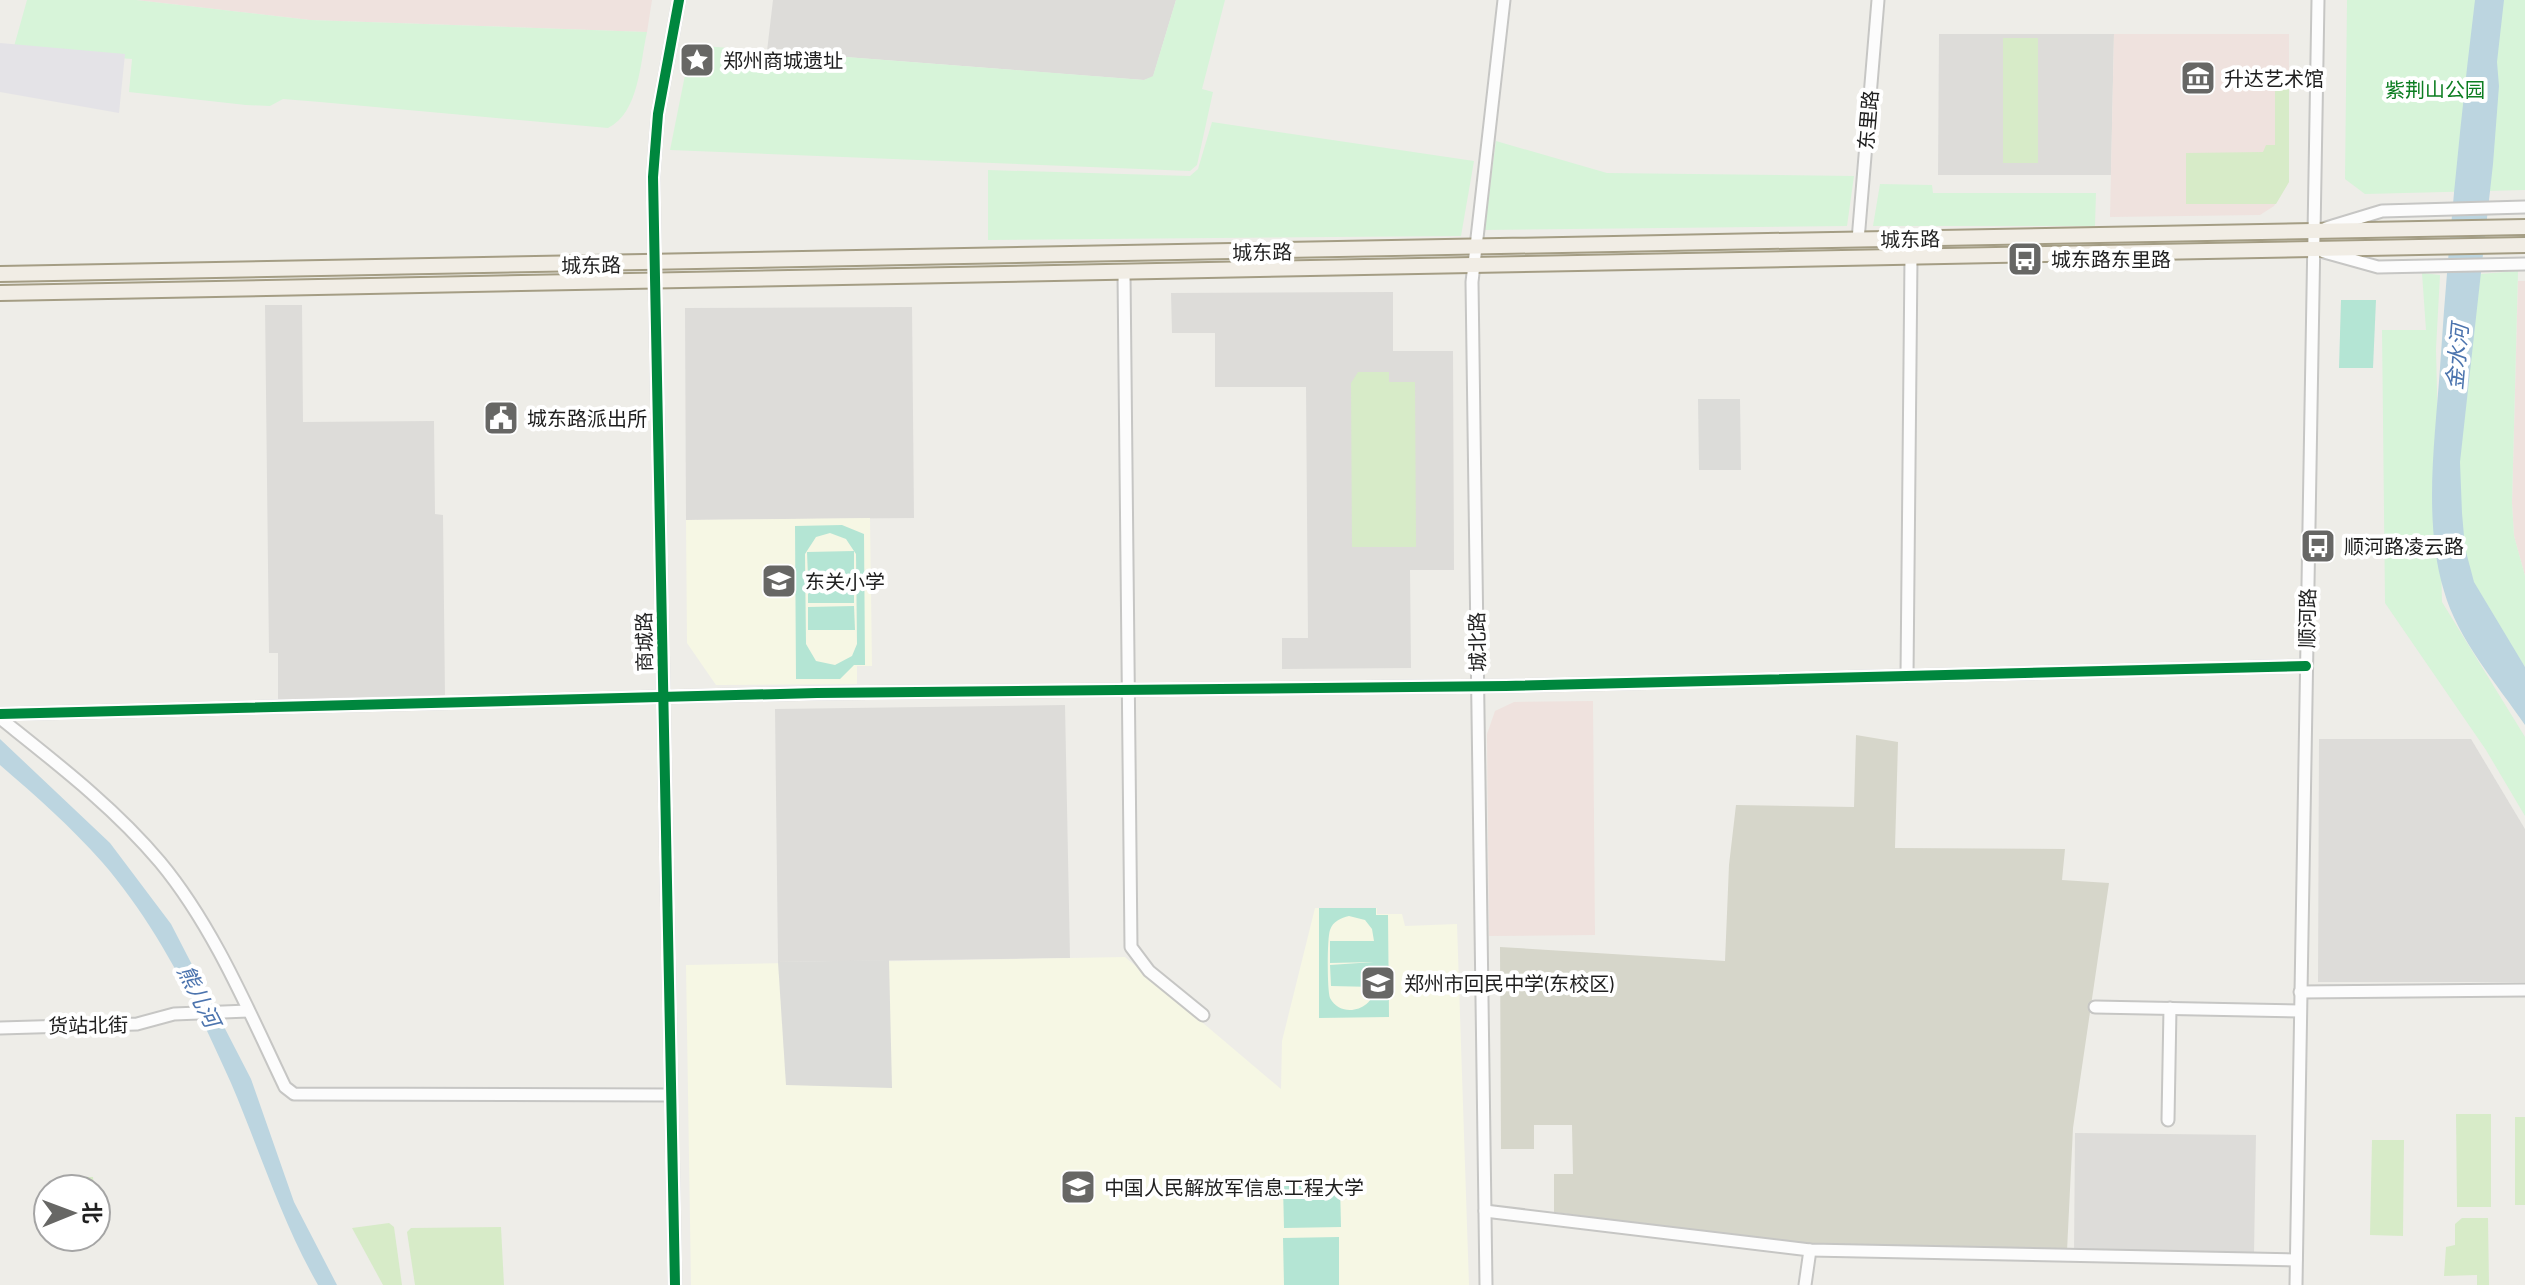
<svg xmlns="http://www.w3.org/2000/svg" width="2525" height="1285" viewBox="0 0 2525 1285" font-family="'Titillium Web','Noto Sans SC',sans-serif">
	<rect width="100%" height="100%" fill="#eeede8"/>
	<g fill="#dddcd9">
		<path d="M773 0H1176L1153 77 1144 80 767 51Z"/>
		<path d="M1939 34H2114L2111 175H1938Z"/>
		<path d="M1393 292V351H1453L1454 570H1410L1411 668 1282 669V638H1308L1306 387H1215V333H1172L1171 293Z"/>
		<path d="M265 305H302L303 422 434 421 435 514 443 515 445 698 278 700V653H269Z"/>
		<path d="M912 307 914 518 686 520 685 308Z"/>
		<path d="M1065 705 1070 958 778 962 775 709Z"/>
		<path d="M2319 739H2471L2525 829V982H2318Z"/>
		<path d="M2075 1133 2256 1135 2254 1254 2074 1252Z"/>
	</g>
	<g fill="#efe2de">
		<path d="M136 0H652L647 32 310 20Z"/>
		<path d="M2114 34H2289V182L2274 206 2260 215 2110 217Z"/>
		<path d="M2518 281H2525V576L2514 536 2512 503Z"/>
		<path d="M1593 701 1595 935 1489 936 1487 734 1495 711 1514 702Z"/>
	</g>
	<g fill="#f6f7e4">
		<path d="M870 518 872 666H857V684L716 685 687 643 686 520Z"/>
		<path d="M1315 908H1377V914H1402L1405 926 1457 924 1469 1285H691L686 965 1125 957 1281 1089 1282 1041Z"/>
	</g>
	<path fill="#d6d6ca" d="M1856 735 1898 742 1895 848 2065 849 2062 880 2109 883 2073 1128 2067 1251 1862 1250 1726 1236 1554 1212V1174H1573L1572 1125H1534V1149H1501L1500 947 1725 961 1729 865 1736 805 1854 807Z"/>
	<g fill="#d7ebc8">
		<rect x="2003" y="38" width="35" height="125"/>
		<path d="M2289 83V182L2276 204H2186V153L2263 152 2266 145H2275V84Z"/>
		<path d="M1358 372H1389V382H1415L1416 547H1352L1351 383Z"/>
		<path d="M2456 1114H2491V1207H2457Z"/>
		<rect x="2515" y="1117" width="10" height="88"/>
		<path d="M2372 1140H2404L2403 1236 2370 1235Z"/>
		<path d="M60 1177H93L96 1214V1189H60Z"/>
		<path d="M2462 1218H2488L2489 1285H2477V1275L2444 1276 2446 1247 2455 1245V1224Z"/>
		<path d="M389 1223 394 1227 402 1285H383L352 1228Z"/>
		<path d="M501 1227 504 1285H415L407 1232 411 1228Z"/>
	</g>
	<g fill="#d7f4d9">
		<path d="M27 0H136L310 20 647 32C640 63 639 113 608 128L320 102 283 99 270 106 246 105 129 92 132 59 13 50Z"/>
		<path d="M1176 0H1225L1202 89 1213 92 1197 165 1190 171 670 150 691 45 1144 80 1153 76Z"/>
		<path d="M2347 0H2525V190L2365 194 2345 179Z"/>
		<path d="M1212 122 1474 161 1461 236 988 240V170L1190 176 1198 169Z"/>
		<path d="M1496 141 1607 173 1854 176 1847 226 1484 230Z"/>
		<path d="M1880 184 1932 185 1933 193H2096L2095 226H1873Z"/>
		<path d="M2518 271 2512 503 2514 536 2525 576V667C2508 640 2487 612 2474 583 2441 506 2471 358 2480 274Z"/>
		<path d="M2422 273 2440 275 2436 349 2442 602 2525 737V816L2486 750 2385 603 2382 330H2426Z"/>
	</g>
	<g fill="#b4e5d4" fill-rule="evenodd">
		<path d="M2341 300H2376L2373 368H2339Z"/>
		<path d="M842 525 864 534 865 665H854L840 679H796L795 526ZM830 533 846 539 856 554 857 644 852 656 835 665 816 661 806 644 805 554 816 537Z"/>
		<path d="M854 551V576L808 577 807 552Z"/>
		<rect x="808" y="579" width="46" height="24"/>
		<path d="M854 606 855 630H808V607Z"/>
		<path d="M1319 908H1376V915H1388L1389 1017 1319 1018ZM1349 916 1365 920 1372 929 1374 941H1330V963L1374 962 1330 965 1331 986 1374 987C1375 1009 1342 1020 1330 998 1327 990 1327 938 1330 930 1333 921 1341 918 1349 916Z"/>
		<path d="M1340 1185 1341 1227 1284 1228 1283 1186Z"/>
		<path d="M1339 1237V1285H1284L1283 1238Z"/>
	</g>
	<g fill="#dcdcd9">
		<path d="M1698 399H1740L1741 470H1699Z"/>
		<path d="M889 960 892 1088 786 1085 778 962Z"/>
	</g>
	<path fill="#e4e3e7" d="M0 43 125 54 119 113 0 92Z"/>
	<g fill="#bcd5e0">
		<path d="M2475 0H2504L2497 62 2499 86 2493 164 2460 462 2462 513 2465 548 2474 582 2525 667V725C2497 684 2458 640 2444 591 2423 521 2435 440 2440 368 2448 245 2460 123 2475 0Z"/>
		<path d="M0 739 110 843 171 924 251 1079 294 1202 337 1285H318C281 1220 260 1151 231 1083 197 1007 157 925 102 862 71 827 36 796 0 765Z"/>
	</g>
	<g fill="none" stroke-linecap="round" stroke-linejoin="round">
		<defs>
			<g id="minor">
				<path d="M2326 228 2382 211 2525 207"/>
				<path d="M1858 240 1878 0"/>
				<path d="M2324 252 2378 267 2525 264"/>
				<path d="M1124 273 1131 947 1149 971 1203 1015"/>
				<path d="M1907 676 1911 257"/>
				<path d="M0 714 817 693 1506 686 2306 666"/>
				<path d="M0 718C55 762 114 807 160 862 214 927 249 1012 285 1087L294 1094 671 1095"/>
				<path d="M2300 992 2525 990"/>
				<path d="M2095 1007 2300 1011"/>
				<path d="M0 1028 137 1024 174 1014 248 1011"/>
				<path d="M2168 1120 2170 1008"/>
				<path d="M1485 1211 1810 1250 2296 1260"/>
				<path d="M675 1285 653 177 658 114 679 0"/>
				<path d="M1486 1285 1472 282 1504 0"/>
				<path d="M1805 1285 1810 1250"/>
				<path d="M2296 1285 2318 0"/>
			</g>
			<g id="major">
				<path d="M0 274 2525 227"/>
				<path d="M0 293 2525 245"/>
			</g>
		</defs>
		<use href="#minor" stroke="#c6c6c4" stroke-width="15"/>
		<use href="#major" stroke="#a49d84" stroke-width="18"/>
		<use href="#minor" stroke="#fcfcfc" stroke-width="11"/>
		<use href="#major" stroke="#f1ede5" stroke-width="14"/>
		<defs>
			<g id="cycleway">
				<path d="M0 714 817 693 1506 686 2306 666"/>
				<path d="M675 1285 653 177 658 114 679 0"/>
			</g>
		</defs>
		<use href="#cycleway" stroke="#fff" stroke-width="15"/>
		<use href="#cycleway" stroke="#00873e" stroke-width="10"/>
	</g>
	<defs>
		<symbol id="sight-square" viewBox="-11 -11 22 22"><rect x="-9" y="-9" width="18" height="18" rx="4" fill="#676765" stroke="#fff"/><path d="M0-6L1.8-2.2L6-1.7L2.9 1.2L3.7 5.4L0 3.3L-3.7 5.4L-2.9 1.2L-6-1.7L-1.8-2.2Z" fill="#fff"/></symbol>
		<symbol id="museum-square" viewBox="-11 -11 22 22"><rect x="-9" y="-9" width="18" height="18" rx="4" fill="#676765" stroke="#fff"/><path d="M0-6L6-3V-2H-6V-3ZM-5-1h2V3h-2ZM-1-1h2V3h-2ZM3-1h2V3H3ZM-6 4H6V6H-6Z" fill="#fff"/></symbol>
		<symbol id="bus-square" viewBox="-11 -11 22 22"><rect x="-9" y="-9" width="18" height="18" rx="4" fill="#676765" stroke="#fff"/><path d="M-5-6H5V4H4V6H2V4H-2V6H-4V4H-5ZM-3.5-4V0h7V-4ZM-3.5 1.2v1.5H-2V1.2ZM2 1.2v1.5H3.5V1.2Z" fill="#fff"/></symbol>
		<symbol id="civic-square" viewBox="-11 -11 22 22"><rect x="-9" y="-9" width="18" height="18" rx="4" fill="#676765" stroke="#fff"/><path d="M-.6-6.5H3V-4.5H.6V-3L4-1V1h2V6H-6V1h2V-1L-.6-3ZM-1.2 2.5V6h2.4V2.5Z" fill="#fff"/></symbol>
		<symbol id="school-square" viewBox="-11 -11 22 22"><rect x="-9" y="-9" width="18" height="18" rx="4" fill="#676765" stroke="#fff"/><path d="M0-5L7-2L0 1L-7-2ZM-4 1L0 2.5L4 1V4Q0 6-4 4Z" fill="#fff"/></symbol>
		<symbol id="university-square" viewBox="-11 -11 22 22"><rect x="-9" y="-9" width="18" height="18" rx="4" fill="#676765" stroke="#fff"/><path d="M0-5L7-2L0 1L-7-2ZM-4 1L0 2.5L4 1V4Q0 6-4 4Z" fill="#fff"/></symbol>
	</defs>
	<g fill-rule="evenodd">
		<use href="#sight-square" x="677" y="40" width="40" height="40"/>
		<use href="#museum-square" x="2178" y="58" width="40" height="40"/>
		<use href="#bus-square" x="2005" y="239" width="40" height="40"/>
		<use href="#civic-square" x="481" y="398" width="40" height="40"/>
		<use href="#bus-square" x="2298" y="526" width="40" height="40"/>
		<use href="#school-square" x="759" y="561" width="40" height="40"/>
		<use href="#school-square" x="1358" y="963" width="40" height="40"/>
		<use href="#university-square" x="1058" y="1167" width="40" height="40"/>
	</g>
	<g text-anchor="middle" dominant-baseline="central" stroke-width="8" stroke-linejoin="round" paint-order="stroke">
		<g font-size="20" fill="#1f1f1f" stroke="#fff" text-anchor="start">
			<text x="723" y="60">郑州商城遗址</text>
			<text x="2224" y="78">升达艺术馆</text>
			<text x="2051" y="259">城东路东里路</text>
			<text x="527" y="418">城东路派出所</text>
			<text x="2344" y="546">顺河路凌云路</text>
			<text x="805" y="581">东关小学</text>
			<text x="1404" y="983">郑州市回民中学(东校区)</text>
			<text x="1104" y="1187">中国人民解放军信息工程大学</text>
		</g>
		<g font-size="20" fill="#0d7e22" stroke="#fff">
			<text x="2435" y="89">紫荆山公园</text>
		</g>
		<g font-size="20" fill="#1f1f1f" stroke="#fff">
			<text transform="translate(1868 120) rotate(-85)">东里路</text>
			<text transform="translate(1910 239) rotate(-1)">城东路</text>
			<text transform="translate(1262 252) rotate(-1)">城东路</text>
			<text transform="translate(591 265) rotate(-1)">城东路</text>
			<text transform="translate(2307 618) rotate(-89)">顺河路</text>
			<text transform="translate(644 642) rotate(-91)">商城路</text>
			<text transform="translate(1477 642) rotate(-91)">城北路</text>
			<text transform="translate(88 1025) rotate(-1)">货站北街</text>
		</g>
		<g font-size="22" font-style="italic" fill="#4c74ae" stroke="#fff">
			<text transform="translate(2457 357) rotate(-85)">金水河</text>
			<text transform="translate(199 996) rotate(63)">熊儿河</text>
		</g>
	</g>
	<g transform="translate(72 1213) rotate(89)"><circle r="38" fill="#ffffff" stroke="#a5a5a5" stroke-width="2"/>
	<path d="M0-6L14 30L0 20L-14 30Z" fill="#676765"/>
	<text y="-12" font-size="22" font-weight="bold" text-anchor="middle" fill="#1f1f1f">北</text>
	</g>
</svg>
